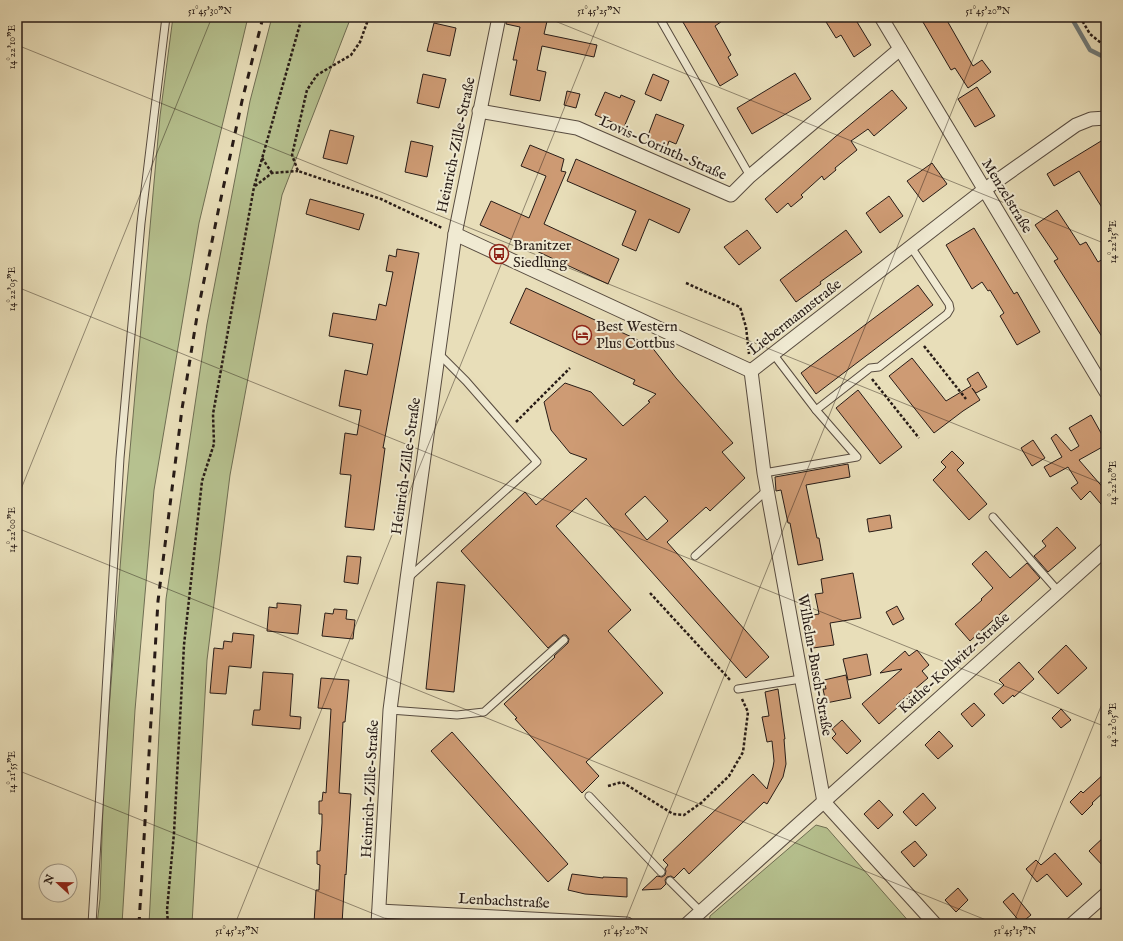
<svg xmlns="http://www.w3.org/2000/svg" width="1123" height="941" viewBox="0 0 1123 941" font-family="'IM FELL English',serif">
	<rect width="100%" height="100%" fill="#e8deb9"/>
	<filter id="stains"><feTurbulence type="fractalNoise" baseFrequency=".005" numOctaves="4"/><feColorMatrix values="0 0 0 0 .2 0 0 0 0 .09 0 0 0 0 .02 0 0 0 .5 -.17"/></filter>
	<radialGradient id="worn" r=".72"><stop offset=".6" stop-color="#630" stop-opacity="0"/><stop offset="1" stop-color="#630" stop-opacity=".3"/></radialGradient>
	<g fill="#b6c18f" stroke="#6f6e53">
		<path d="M173 17H248L199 223 154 490 135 710 122 924H97L100 899 104 774 124 517 160 116Z"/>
		<path d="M272 17H351L282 195 230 475 207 660 192 924H149L166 599 207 324 250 101Z"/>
		<path d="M816 825 827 828 911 924H709L710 916Z"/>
	</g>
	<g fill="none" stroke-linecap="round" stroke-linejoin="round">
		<path stroke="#6f7a79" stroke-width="4.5" d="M1071 17 1090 50 1106 58"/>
	</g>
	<g fill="#ce9b74" stroke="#281c17" fill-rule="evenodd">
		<path d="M507 17H548L544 34 597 45 594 57 542 46 537 70 546 72 540 101 510 95 517 60H513L520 27 506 24Z"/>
		<path d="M680 17H728L715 26 731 55 728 57 738 75 720 86Z"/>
		<path d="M823 17H854L871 45 854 57 841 35 836 38Z"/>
		<path d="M920 17H945L973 66 982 60 991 72 968 88 955 68 951 70Z"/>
		<path d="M434 23 456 28 450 56 427 51Z"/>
		<path d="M795 73 811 99 752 134 737 108Z"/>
		<path d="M423 74 446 79 439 108 417 103Z"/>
		<path d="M653 74 669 81 661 101 645 94Z"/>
		<path d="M977 87 995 116 975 127 958 99Z"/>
		<path d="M892 90 907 108 874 136 868 129 851 141 857 150 835 168 836 170 824 180 822 176 801 195 803 197 791 207 788 203 777 213 765 199 835 137Z"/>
		<path d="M567 91 580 94 576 108 564 105Z"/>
		<path d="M605 92 620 98 621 95 635 101 624 127 595 115Z"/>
		<path d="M656 114 684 125 676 144 669 141 667 147 647 138Z"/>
		<path d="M330 130 354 136 347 164 323 158Z"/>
		<path d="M1106 138V214L1079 171 1054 186 1047 174Z"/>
		<path d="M411 141 433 146 427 177 405 172Z"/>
		<path d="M530 145 564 159 561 171 566 172 544 224 619 259 608 284 480 225 491 201 529 218 546 176 521 166Z"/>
		<path d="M576 159 690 209 679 233 649 219 636 251 622 245 636 211 567 181Z"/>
		<path d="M932 163 947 184 923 202 907 181Z"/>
		<path d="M889 196 903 216 880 233 866 213Z"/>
		<path d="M310 199 364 214 359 230 306 214Z"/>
		<path d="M1057 210 1080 245 1086 242 1098 262 1106 257V343L1054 261 1058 259 1035 225Z"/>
		<path d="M974 228 1014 294 1017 292 1040 332 1017 345 1000 316 1004 313 990 290 988 291 982 282 972 289 946 245Z"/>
		<path d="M747 230 761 248 739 265 724 247Z"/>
		<path d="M846 230 862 252 820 282 821 284 796 302 780 280Z"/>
		<path d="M397 249 419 253 383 448H385L374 530 345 527 351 475 340 474 345 433 357 435 361 410 339 406 345 370 367 375 373 344 329 336 333 313 376 320 379 304 386 306 393 272 386 271 389 255 396 257Z"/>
		<path d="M918 285 933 305 816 394 801 373Z"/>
		<path d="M526 288 651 346 676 378 733 443 722 452 745 478 710 511 706 507 667 542 769 657 746 678 586 498 556 526 631 610 608 631 663 693 586 762 599 776 582 793 515 719 517 718 504 704 555 657 554 656 568 643 569 639 566 635H563L548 648 461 551 525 492 536 505 587 459 570 453 551 430 544 402 565 383 591 392 623 426 650 402 648 401 656 394 633 384 635 380 510 323ZM645 496 668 521 647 540 625 514Z"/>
		<path d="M912 358 946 401 971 386 967 379 978 372 987 387 976 393 972 388 980 400 963 411 934 433 889 376Z"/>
		<path d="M858 390 902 447 880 464 836 408Z"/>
		<path d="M1091 415 1106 442V445L1079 460 1106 491V510L1090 491 1081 500 1071 488 1078 483 1068 467 1050 477 1044 467 1062 457 1051 438 1056 434 1071 451 1079 446 1069 428Z"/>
		<path d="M1033 440 1045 458 1032 466 1021 448Z"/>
		<path d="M952 451 964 463 957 470 987 504 969 520 933 480 946 467 941 462Z"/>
		<path d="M848 464 850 477 806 485 817 538H819L823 560 798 565 790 523H788L781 490 776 491 775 477Z"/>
		<path d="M890 515 892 528 869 532 867 519Z"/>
		<path d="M1057 527 1076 548 1048 572 1034 556 1046 546 1042 541Z"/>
		<path d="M986 551 1010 578 1027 563 1040 578 970 641 955 624 982 600 981 599 993 588 972 564Z"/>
		<path d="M347 556 361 557 358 584 344 582Z"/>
		<path d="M853 573 861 618 830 623 834 645 813 648 807 616 819 614 815 594 823 593 821 579Z"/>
		<path d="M437 582 465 585 454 692 426 689Z"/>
		<path d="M277 603 301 605 298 634 267 631 269 607 277 608Z"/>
		<path d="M897 606 904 619 893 625 886 612Z"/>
		<path d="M334 609 347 610 346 619 355 620 353 639 322 636 325 613 333 614Z"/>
		<path d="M233 633 254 635 251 668 229 666 226 694 210 693 214 648 223 649 224 641 232 642Z"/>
		<path d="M1066 645 1087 668 1058 694 1038 672Z"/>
		<path d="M917 650 929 665 922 671 928 678 896 705 898 707 879 724 862 704 902 669 880 673 905 651 909 656Z"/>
		<path d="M867 654 871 675 848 680 843 659Z"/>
		<path d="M1019 662 1034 679 1014 697 1013 695 1003 704 994 694 1004 685 999 680Z"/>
		<path d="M263 672 293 674 290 716 301 717 300 729 252 725 254 710H260Z"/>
		<path d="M846 675 851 698 826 703 823 689H826L824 680Z"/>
		<path d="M321 678 349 680 345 722H343L339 793 351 794 346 875 345 874 342 924 314 923 316 890H319L320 865 317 864V851H320L322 823V814H319V801H322L323 792 326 793 331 709 318 708Z"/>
		<path d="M778 689 785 739H784L786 764 783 777 767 804 764 802 689 874 684 868 674 878 671 876 667 877 665 880 666 884 661 889 642 890 657 876 662 877 665 875 666 871 665 869 668 865 663 860 753 774 767 789 773 767 774 761 772 741 767 742 762 717 769 716 765 692Z"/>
		<path d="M974 703 985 715 972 727 961 714Z"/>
		<path d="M1061 709 1071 720 1061 728 1052 718Z"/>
		<path d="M842 720 861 741 847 754 832 738 836 734 832 729Z"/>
		<path d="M939 731 953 746 938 759 925 745Z"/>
		<path d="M452 732 568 864 548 882 431 751Z"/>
		<path d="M1106 772V790L1092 803 1093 804 1082 815 1070 802 1081 791 1083 793Z"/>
		<path d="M923 793 936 808 916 826 903 812Z"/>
		<path d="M879 800 893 815 878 829 864 814Z"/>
		<path d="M1106 835V869L1089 851Z"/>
		<path d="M915 841 927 855 914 867 901 852Z"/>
		<path d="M1055 853 1082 884 1067 897 1047 874 1037 882 1026 869 1036 860 1041 865Z"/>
		<path d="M572 874 603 878V877L627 878V897L585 894 568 890Z"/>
		<path d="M958 888 968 900 956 912 945 900Z"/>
		<path d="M1013 893 1031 915 1021 923 1003 902Z"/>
	</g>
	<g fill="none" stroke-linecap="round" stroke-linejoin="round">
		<defs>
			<g id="service">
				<path d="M659 17 750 176"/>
				<path d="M774 355 816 410 870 368 879 367 947 314 950 309 949 304 911 247"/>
				<path d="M764 473 857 457 816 410"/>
				<path d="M993 517 1058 591"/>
				<path d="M695 556 767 490"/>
				<path d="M408 578 537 462 466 381 438 353"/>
				<path d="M738 689 801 679"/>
				<path d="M390 710 457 715 484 712 564 640"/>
				<path d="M589 796 661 872"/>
				<path d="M670 881 701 912"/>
				<path d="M92 924 120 458 141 223 166 17"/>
			</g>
			<g id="minor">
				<path d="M881 17 1106 392"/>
				<path d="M479 111 577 128 731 195 750 176 900 49"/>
				<path d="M455 234 751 371"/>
				<path d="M751 371 764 473 824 802 935 924"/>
				<path d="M751 371 984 190 1076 125 1091 119 1106 118"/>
				<path d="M379 911 627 924"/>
				<path d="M378 924 390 710 407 579 455 234 499 17"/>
				<path d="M687 924 1106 549"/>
				<path d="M1072 924 1106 894"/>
			</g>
		</defs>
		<use href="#service" stroke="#584c40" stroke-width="9"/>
		<use href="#minor" stroke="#584c40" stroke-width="15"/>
		<g stroke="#281c17" stroke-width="2.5" stroke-dasharray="3 2" stroke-linecap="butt">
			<path d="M369 17 360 42 351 55 317 75 307 90 292 155 298 171 381 199 442 228"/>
			<path d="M1080 17 1090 34 1106 47"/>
			<path d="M262 158 272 173"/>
			<path d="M255 186 272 173 298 171"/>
			<path d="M686 283 740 307 746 327 749 354"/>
			<path d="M924 346 966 399"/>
			<path d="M872 379 919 438"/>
			<path d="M1102 406 1106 412"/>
			<path d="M516 422 570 368"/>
			<path d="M650 593 731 681"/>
			<path d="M608 786 622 782 673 814 684 815 701 803 729 776 743 752 748 712 742 699"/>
			<path d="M17 863 20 871 18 924"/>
			<path d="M168 924 167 910 174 833 184 645 202 481 214 444 213 414 254 187 302 17"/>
		</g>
		<use href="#service" stroke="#f0ead2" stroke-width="7"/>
		<use href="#minor" stroke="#f0ead2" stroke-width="13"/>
		<path stroke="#281c17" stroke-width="3" stroke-dasharray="7 7" stroke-linecap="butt" d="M139 924 158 601 182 409 198 310 218 212 242 101 263 17"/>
	</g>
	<path fill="none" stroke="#281c17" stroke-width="1" stroke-opacity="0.45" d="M545 17 1106 244M17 45 1106 485M17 287 1106 727M17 499 212 17M17 528 996 924M17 770 399 924M235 924 601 17M624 924 990 17M1013 924 1106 694"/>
	<defs>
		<symbol id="bus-ring" viewBox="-11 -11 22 22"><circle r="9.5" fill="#f0ead2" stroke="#8f2418" stroke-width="1.5"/><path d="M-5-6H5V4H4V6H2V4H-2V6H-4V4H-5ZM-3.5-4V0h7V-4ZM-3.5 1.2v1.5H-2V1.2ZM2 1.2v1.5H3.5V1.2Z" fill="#8f2418"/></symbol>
		<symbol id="hotel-ring" viewBox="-11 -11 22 22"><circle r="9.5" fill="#f0ead2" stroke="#8f2418" stroke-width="1.5"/><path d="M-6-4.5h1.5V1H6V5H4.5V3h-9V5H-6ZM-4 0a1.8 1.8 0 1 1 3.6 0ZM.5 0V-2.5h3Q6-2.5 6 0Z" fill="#8f2418"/></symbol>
	</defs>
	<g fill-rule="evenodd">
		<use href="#bus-ring" x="488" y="243" width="22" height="22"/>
		<use href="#hotel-ring" x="571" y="324" width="22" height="22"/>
	</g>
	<g text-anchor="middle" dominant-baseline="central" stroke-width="4" stroke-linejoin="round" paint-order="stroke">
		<g font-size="15" fill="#281c17" stroke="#f0ead2">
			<text transform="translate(456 145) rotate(-78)">Heinrich-Zille-Straße</text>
			<text transform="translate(663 148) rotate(24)">Lovis-Corinth-Straße</text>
			<text transform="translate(1007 196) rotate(59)">Menzelstraße</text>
			<text transform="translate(795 317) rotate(-38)">Liebermannstraße</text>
			<text transform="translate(406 466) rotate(-82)">Heinrich-Zille-Straße</text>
			<text transform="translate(954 663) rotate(-42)">Käthe-Kollwitz-Straße</text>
			<text transform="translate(815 665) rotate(80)">Wilhelm-Busch-Straße</text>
			<text transform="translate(370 789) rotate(-87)">Heinrich-Zille-Straße</text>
			<text transform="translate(504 901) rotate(3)">Lenbachstraße</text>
		</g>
		<g font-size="15" fill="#281c17" stroke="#f0ead2" text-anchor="start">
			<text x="513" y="245">Branitzer<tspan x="513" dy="17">Siedlung</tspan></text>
			<text x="596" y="326">Best Western<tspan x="596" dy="17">Plus Cottbus</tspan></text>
		</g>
	</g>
	<rect width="1123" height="941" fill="none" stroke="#e8deb9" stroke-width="44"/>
	<g transform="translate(58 883) rotate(292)"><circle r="19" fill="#f0ead2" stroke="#a09887"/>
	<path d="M0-3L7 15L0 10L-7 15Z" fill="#8f2418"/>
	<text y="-6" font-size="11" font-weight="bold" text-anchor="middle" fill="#281c17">N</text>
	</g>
	<rect x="22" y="22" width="1079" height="897" fill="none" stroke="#281c17" stroke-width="1.5"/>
	<g font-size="10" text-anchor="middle" fill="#281c17">
		<text x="210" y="14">51°45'30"N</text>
		<text x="599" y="14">51°45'25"N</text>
		<text x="988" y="14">51°45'20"N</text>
		<text transform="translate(11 47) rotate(-90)" y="4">14°22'10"E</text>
		<text transform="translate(1112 242) rotate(-90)" y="4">14°22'15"E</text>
		<text transform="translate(11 289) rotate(-90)" y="4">14°22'05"E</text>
		<text transform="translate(1112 483) rotate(-90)" y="4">14°22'10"E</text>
		<text transform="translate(11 530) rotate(-90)" y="4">14°22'00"E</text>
		<text transform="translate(1112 725) rotate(-90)" y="4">14°22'05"E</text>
		<text transform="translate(11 772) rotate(-90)" y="4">14°21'55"E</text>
		<text x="237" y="934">51°45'25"N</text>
		<text x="626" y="934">51°45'20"N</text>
		<text x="1015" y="934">51°45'15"N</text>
	</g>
	<rect width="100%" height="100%" filter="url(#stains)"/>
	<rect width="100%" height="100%" fill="url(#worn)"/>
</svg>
